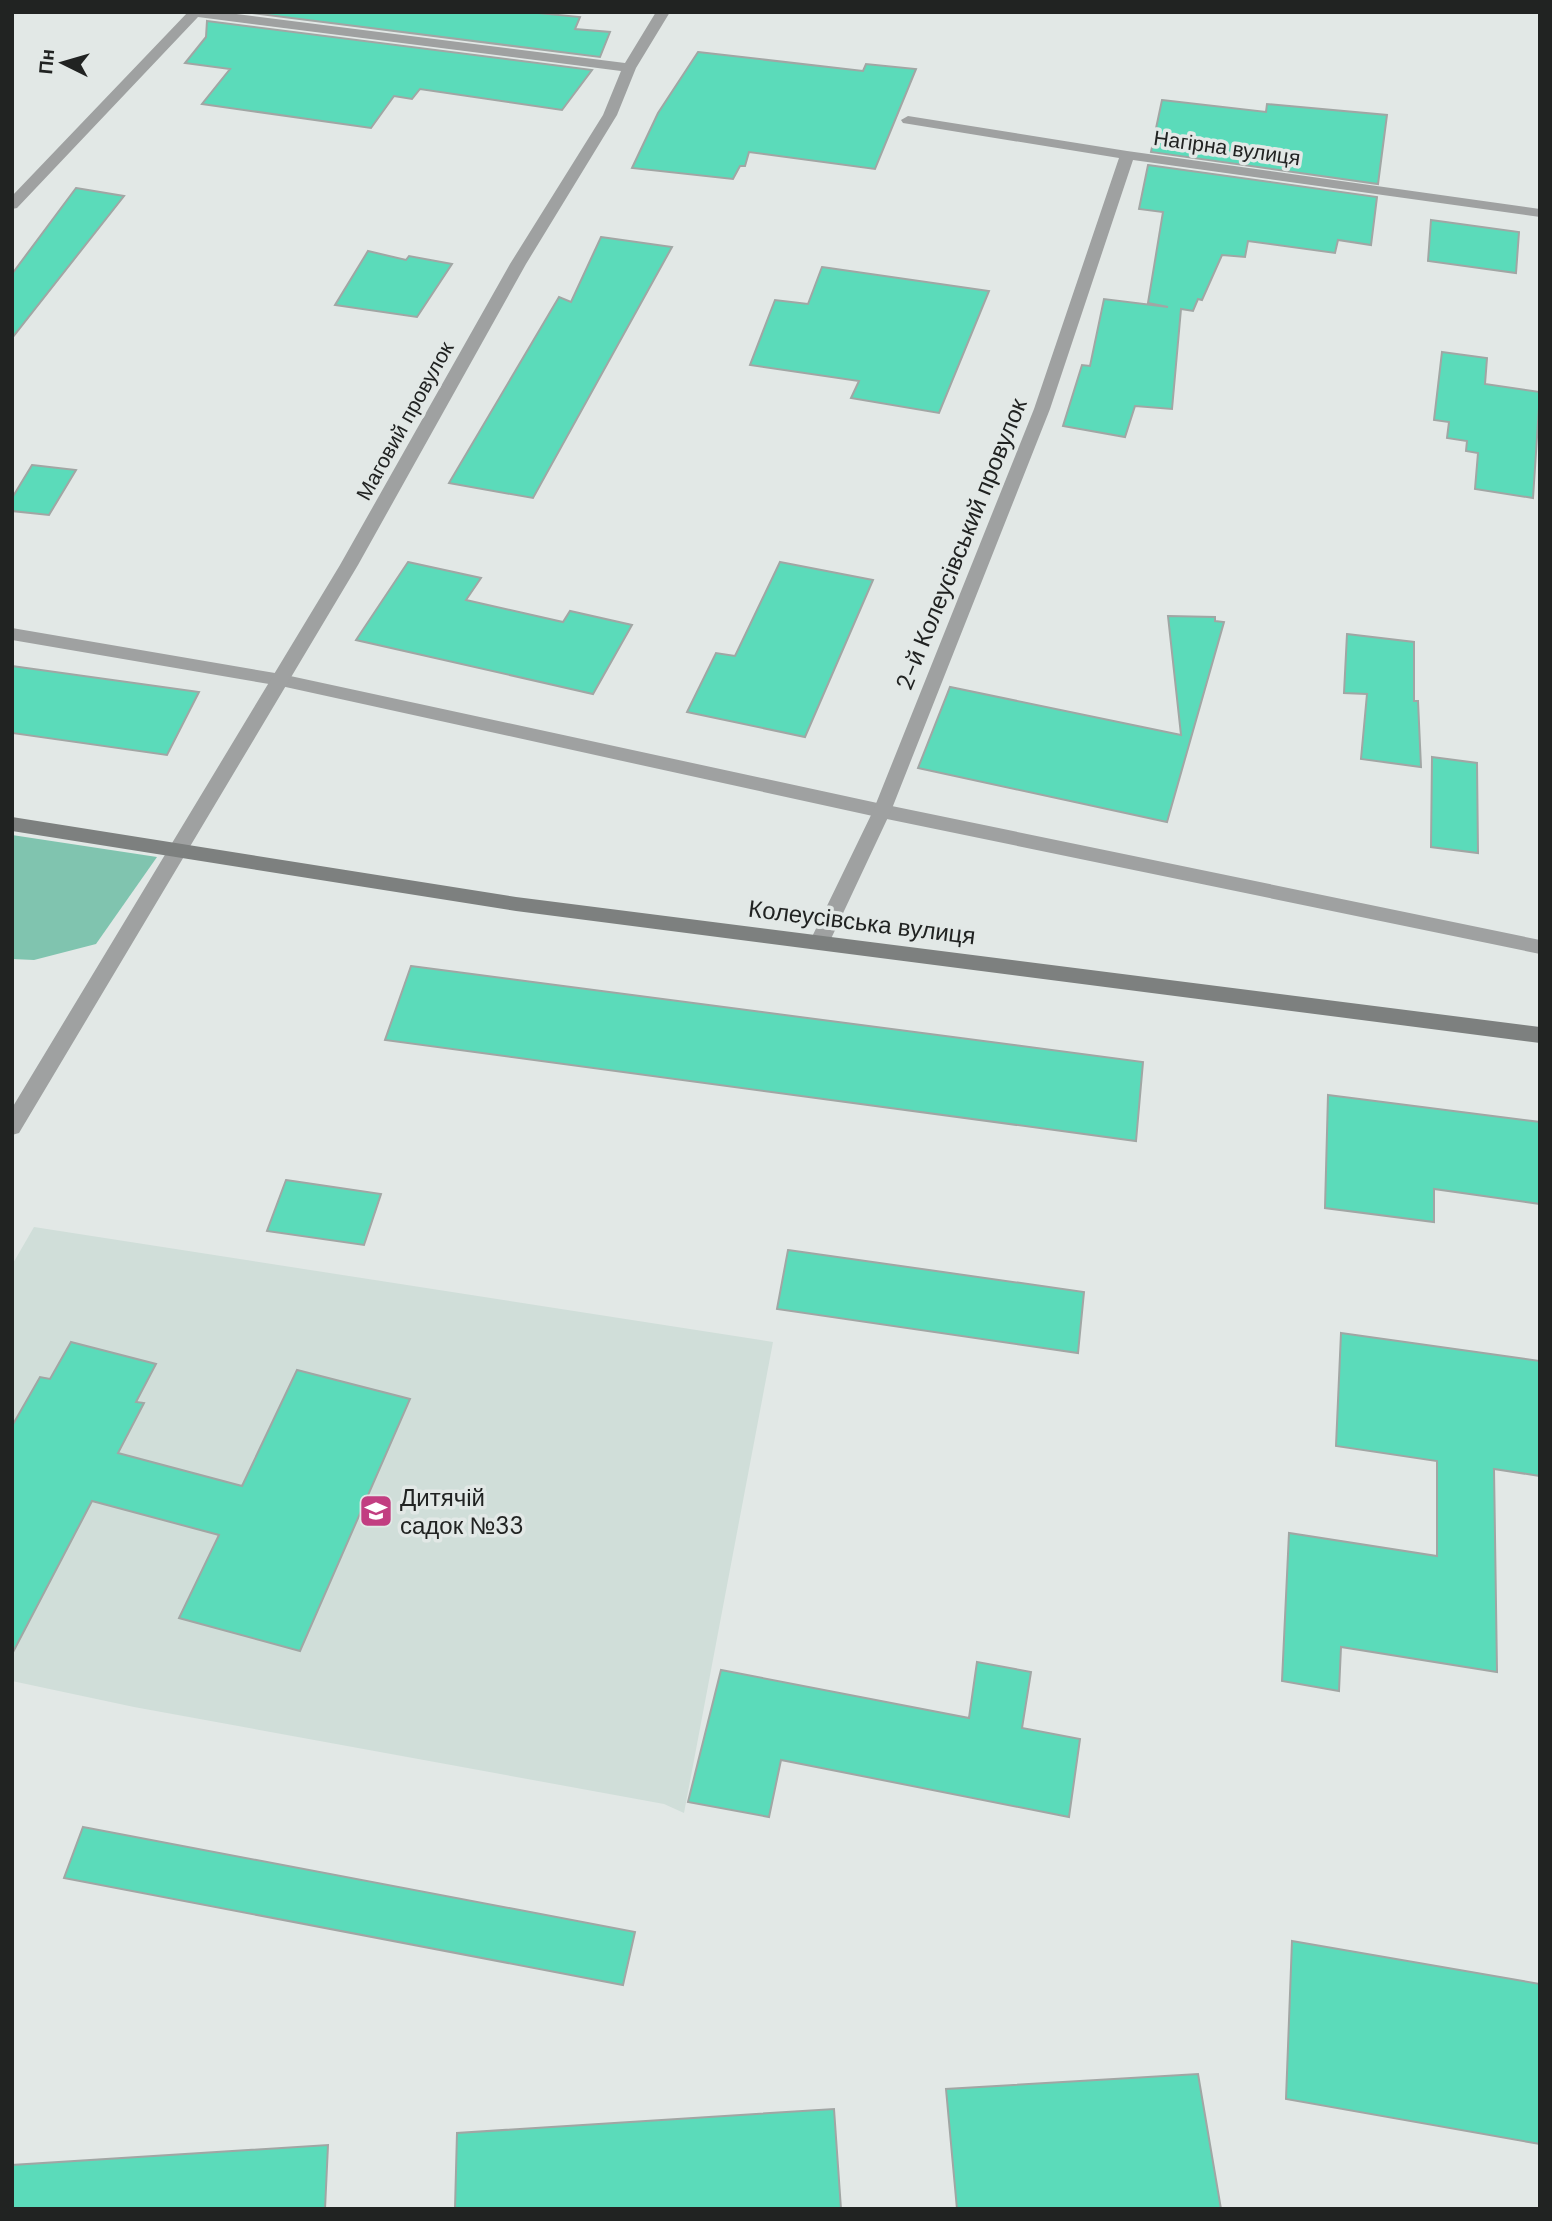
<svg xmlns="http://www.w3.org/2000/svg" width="1552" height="2221" viewBox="0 0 1552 2221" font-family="'DM Sans',sans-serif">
	<rect width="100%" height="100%" fill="#e2e8e6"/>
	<path fill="#d0ded9" d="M34 1227 773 1342 684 1813 664 1804 134 1707 12 1681V1265Z"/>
	<path fill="#80c4af" d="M12 835 157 857 96 944 34 960 12 959Z"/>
	<g fill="#5bdbba" stroke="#a1a6a4" stroke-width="2">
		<path d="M244 12H528L580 17 575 29 610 32 600 57Z"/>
		<path d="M207 21 592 70 562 110 420 89 412 99 394 96 371 128 202 104 230 69 185 63 206 37Z"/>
		<path d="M698 52 863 71 866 64 916 69 875 169 749 152 745 166H740L733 179 632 168 658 113Z"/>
		<path d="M1162 100 1266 112 1267 104 1387 115 1378 184 1151 152Z"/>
		<path d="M1148 165 1377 197 1371 245 1338 240 1335 253 1248 241 1245 257 1222 255 1202 300 1198 299 1193 311 1181 309 1172 409 1135 406 1125 437 1063 426 1082 365 1090 366 1104 299 1168 307 1148 303 1163 212 1139 209Z"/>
		<path d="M76 188 124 196 12 338V274Z"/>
		<path d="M1431 220 1519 232 1516 273 1428 261Z"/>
		<path d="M601 237 672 247 533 498 449 483 559 297 571 302Z"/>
		<path d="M368 251 406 260 409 256 452 264 417 317 335 305Z"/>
		<path d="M822 267 989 291 939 413 851 398 859 381 750 365 775 300 808 304Z"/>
		<path d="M1442 352 1487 358 1485 384 1540 392 1533 498 1475 489 1478 453 1466 451 1467 441 1447 438 1449 422 1434 420Z"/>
		<path d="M32 465 76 470 49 515 12 511V498Z"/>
		<path d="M408 562 481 578 466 600 563 622 570 611 632 625 593 694 356 640Z"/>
		<path d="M780 562 873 580 805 737 687 712 716 653 735 656Z"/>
		<path d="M1168 616 1215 617V621L1224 622 1167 822 918 768 950 687 1181 735Z"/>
		<path d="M1347 634 1414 642V701H1418L1421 767 1361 759 1367 694 1344 693Z"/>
		<path d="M12 666 199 692 167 755 12 733Z"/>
		<path d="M1432 757 1477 763 1478 853 1431 847Z"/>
		<path d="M411 966 1143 1062 1136 1141 385 1040Z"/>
		<path d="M1328 1095 1540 1122V1204L1434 1189V1222L1325 1208Z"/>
		<path d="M286 1180 381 1194 364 1245 267 1231Z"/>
		<path d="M788 1250 1084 1292 1078 1353 777 1309Z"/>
		<path d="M1341 1333 1540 1361V1476L1494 1469 1497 1672 1341 1647 1339 1691 1282 1681 1289 1533 1437 1556V1461L1336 1446Z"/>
		<path d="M71 1342 156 1364 136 1402 144 1403 118 1453 242 1486 297 1370 410 1399 300 1651 179 1618 219 1535 92 1501 12 1654V1426L40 1377 50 1379Z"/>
		<path d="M977 1662 1031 1672 1022 1728 1080 1739 1069 1817 781 1760 769 1817 688 1802 721 1670 969 1718Z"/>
		<path d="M83 1827 635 1932 623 1985 64 1878Z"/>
		<path d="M1292 1941 1540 1984V2144L1286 2099Z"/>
		<path d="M1198 2074 1221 2209H957L946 2089Z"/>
		<path d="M834 2109 841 2209H455L457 2133Z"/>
		<path d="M328 2145 325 2209H12V2165Z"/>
	</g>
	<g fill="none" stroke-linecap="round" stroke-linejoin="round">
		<path fill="#9fa1a1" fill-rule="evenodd" d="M12 628 281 674 882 804 1540 940V954L882 818 281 686 12 640Z"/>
		<g fill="#9fa1a1" fill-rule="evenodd">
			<path d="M188 12H221L625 63 656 12H670L636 68 617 115 526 264 358 565 19 1133 12 1135V1108L340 565 510 264 603 115 621 71 198 17 17 208 12 209V196Z"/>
			<path d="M908 116 1127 151 1540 209V217L1133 160 1050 409 891 811 829 943 826 948H812L809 943 873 811 1034 409 1119 158 903 123 901 120Z"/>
		</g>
		<path fill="#7d807f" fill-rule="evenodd" d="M12 817 516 897 1540 1027V1043L516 911 12 831Z"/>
	</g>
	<defs>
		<symbol id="school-square" viewBox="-11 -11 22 22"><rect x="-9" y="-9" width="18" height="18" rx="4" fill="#c23e81" stroke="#e2e8e6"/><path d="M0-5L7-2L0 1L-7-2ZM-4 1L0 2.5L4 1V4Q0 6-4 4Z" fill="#fff"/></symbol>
	</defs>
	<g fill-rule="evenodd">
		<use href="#school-square" x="357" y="1492" width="38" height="38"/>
	</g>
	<g text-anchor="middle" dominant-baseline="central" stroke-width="7" stroke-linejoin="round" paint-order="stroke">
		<g font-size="21" fill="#212322" stroke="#e2e8e6">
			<text transform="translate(1227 148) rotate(8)">Нагірна вулиця</text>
			<text transform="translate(405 421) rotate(-61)">Маговий провулок</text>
		</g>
		<g font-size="24" fill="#212322" stroke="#e2e8e6">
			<text transform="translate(961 544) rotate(-68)">2-й Колеусівський провулок</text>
			<text transform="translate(862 922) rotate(7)">Колеусівська вулиця</text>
		</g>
		<g font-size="24" fill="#212322" stroke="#e2e8e6" text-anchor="start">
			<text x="400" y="1497">Дитячій<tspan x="400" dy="28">садок №33</tspan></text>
		</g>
	</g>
	<rect width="1552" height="2221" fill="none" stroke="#212322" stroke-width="28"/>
	<g transform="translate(63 63) rotate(275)" stroke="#e2e8e6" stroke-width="5" paint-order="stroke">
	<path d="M0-5L12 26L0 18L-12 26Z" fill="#212322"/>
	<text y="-10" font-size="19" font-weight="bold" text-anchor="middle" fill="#212322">Пн</text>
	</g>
</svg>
